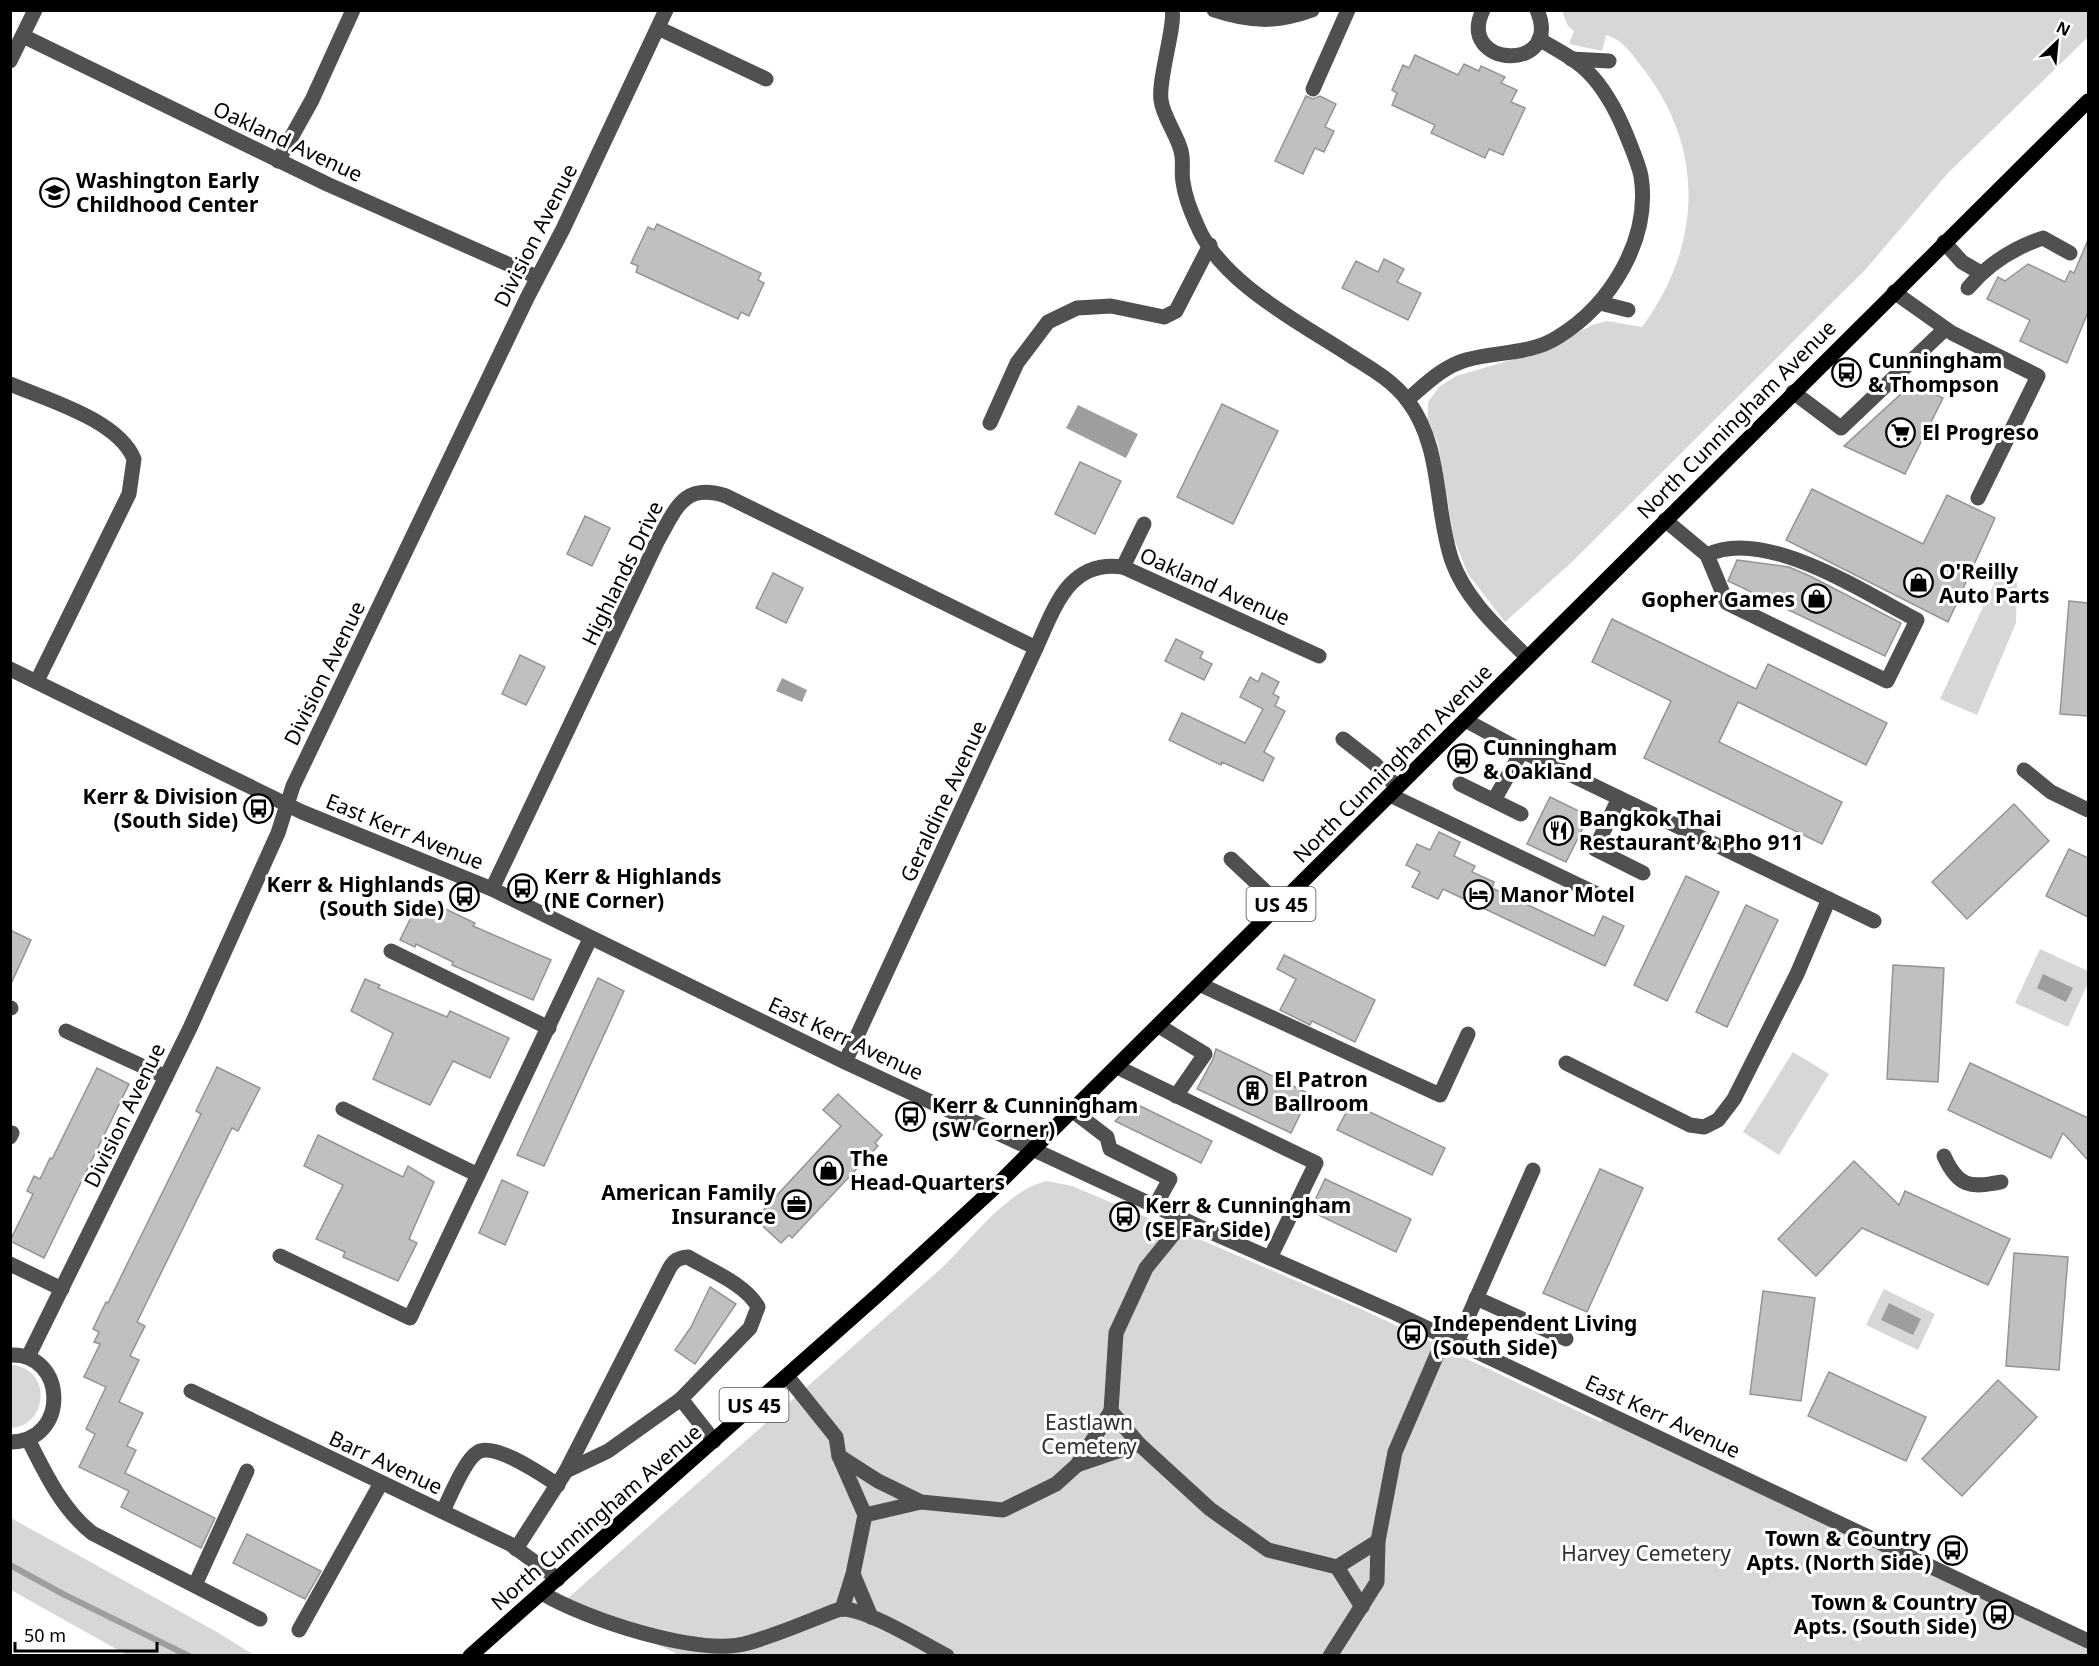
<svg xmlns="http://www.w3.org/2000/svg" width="2099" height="1666" viewBox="0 0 2099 1666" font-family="'Noto Sans',sans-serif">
	<rect width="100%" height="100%" fill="#fff"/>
	<g fill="#d7d7d7">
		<path d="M1562 11H2088V37L1948 173 1865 270 1572 562 1505 622 1468 574 1454 539 1438 444 1428 419V402L1439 387 1456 376 1546 350 1592 325 1607 321 1642 327C1701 247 1706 152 1645 71 1635 58 1623 39 1606 35L1602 51 1569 44 1574 31 1568 26Z"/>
		<path d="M1998 575 2017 583 2016 623 1977 715 1940 699Z"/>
		<path d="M2040 949 2088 971V983L2068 1027 2015 1003Z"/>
		<path d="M1793 1052 1829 1074 1779 1155 1743 1132Z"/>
		<path d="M1047 1181 1072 1186 1213 1245 1359 1308 1601 1422 1607 1413 2088 1641V1655L681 1656 566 1600C689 1490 813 1382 936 1273 968 1245 1005 1190 1047 1181Z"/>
		<path d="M1884 1289 1935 1314 1918 1350 1866 1325Z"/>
		<path d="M11 1365C51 1367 50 1425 11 1428Z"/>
		<path d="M11 1518 217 1632 254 1655H127L11 1590Z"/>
	</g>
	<g fill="#9e9e9e">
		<path d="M1078 405 1138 434 1126 458 1066 428Z"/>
		<path d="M782 678 807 690 802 702 776 691Z"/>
		<path d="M2043 974 2073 988 2066 1002 2037 988Z"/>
		<path d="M1889 1303 1921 1319 1913 1335 1881 1320Z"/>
	</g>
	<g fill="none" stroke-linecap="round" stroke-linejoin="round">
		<path stroke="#9e9e9e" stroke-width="6" d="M10 1565 63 1594 189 1656"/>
	</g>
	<g fill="#c0c0c0" stroke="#949494" stroke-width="1.5">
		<path d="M1415 55 1458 75 1464 64 1479 71 1481 66 1505 77 1501 83 1517 90 1511 102 1525 108 1503 155 1489 149 1485 158 1431 133 1435 125 1392 105 1397 93 1392 90 1403 65 1409 68Z"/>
		<path d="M1306 96 1313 99 1320 96 1336 104 1325 127 1334 131 1324 152 1315 148 1303 174 1275 161Z"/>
		<path d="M657 224 761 273 758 280 764 283 749 316 741 312 738 319 636 272 638 266 631 263 648 227 654 230Z"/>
		<path d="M2088 240V312L2067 363 2020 341 2030 320 1987 299 1998 277 2005 281 2028 264 2065 282 2070 271 2074 273Z"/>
		<path d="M1384 259 1404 269 1397 282 1421 293 1408 320 1342 288 1356 261 1378 272Z"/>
		<path d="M1913 383 1943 398 1905 474 1844 446Z"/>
		<path d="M1222 404 1278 431 1233 524 1177 497Z"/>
		<path d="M1080 462 1121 481 1095 534 1055 514Z"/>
		<path d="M1812 489 1923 544 1947 495 1995 518 1948 622 1786 540Z"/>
		<path d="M585 516 610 528 592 566 567 554Z"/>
		<path d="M1737 560 1789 567 1810 576 1901 623 1885 656 1728 581Z"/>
		<path d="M773 573 803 588 786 623 756 608Z"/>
		<path d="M2069 601 2088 603V716L2060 714Z"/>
		<path d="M1612 619 1756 689 1768 664 1887 723 1866 765 1738 702 1719 742 1842 802 1822 844 1644 758 1671 701 1592 662Z"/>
		<path d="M1176 639 1203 652 1200 658 1212 664 1204 680 1165 661Z"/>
		<path d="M520 655 545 667 526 705 502 694Z"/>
		<path d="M1262 673 1279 682 1273 694 1279 697 1275 706 1285 711 1264 752 1274 758 1263 781 1222 762 1221 765 1169 740 1182 713 1245 743 1263 709 1240 697 1250 677 1258 682Z"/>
		<path d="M1550 797 1589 816 1566 862 1527 844Z"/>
		<path d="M2014 804 2049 841 1967 919 1932 882Z"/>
		<path d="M1439 832 1460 842 1454 856 1475 866 1472 872 1494 882 1492 888 1594 936 1603 916 1624 926 1605 966 1443 889 1438 899 1412 887 1420 872 1406 865 1417 844 1430 850Z"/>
		<path d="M2069 849 2088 858V917L2046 896Z"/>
		<path d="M1686 876 1719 892 1667 1001 1634 985Z"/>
		<path d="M420 899 432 905 433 903 475 923 473 926 551 960 533 1000 452 965 453 962 416 944 415 947 400 940Z"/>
		<path d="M1746 905 1778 920 1727 1027 1696 1012Z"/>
		<path d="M10 930 31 940 10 986Z"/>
		<path d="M1284 955 1375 1000 1355 1042 1312 1021 1310 1025 1280 1010 1296 979 1277 969Z"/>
		<path d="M1893 965 1944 968 1938 1082 1887 1079Z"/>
		<path d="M598 978 624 991 544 1166 517 1155Z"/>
		<path d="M365 979 380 985 378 988 447 1017 450 1011 509 1038 490 1078 453 1061 430 1105 373 1079 393 1033 351 1011Z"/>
		<path d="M1216 1049 1310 1094 1291 1133 1197 1089 1213 1059Z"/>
		<path d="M1970 1063 2088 1118V1160L2063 1133 2051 1158 1948 1110Z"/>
		<path d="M217 1067 260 1088 238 1131 232 1128 137 1322 145 1326 130 1356 139 1360 119 1402 143 1413 127 1446 136 1450 125 1473 215 1518 201 1548 121 1507 129 1491 79 1467 95 1434 86 1429 106 1387 84 1377 100 1344 94 1342 99 1332 93 1329 106 1302 108 1303 201 1114 196 1111Z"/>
		<path d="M97 1068 129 1084 44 1258 10 1241 33 1194 27 1191 34 1176 40 1179 50 1158 52 1159Z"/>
		<path d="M838 1094 882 1135 875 1143 878 1146 792 1238 789 1235 781 1243 755 1219 841 1126 823 1110Z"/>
		<path d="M1134 1103 1212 1141 1201 1163 1115 1121Z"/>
		<path d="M1351 1103 1445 1148 1432 1175 1337 1130Z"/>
		<path d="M318 1135 403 1177 408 1166 434 1182 409 1239 417 1243 398 1281 343 1257 345 1252 316 1239 343 1185 304 1166Z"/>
		<path d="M1854 1161 1899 1205 1905 1191 2010 1239 1988 1285 1862 1228 1816 1276 1778 1239Z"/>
		<path d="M1600 1169 1643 1188 1587 1312 1543 1293Z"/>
		<path d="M1325 1179 1411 1219 1396 1252 1310 1211Z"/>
		<path d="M502 1180 528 1192 505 1245 479 1233Z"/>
		<path d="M2014 1253 2068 1257 2059 1370 2006 1366Z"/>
		<path d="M710 1287 736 1304 695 1364 675 1350 691 1327Z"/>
		<path d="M1763 1291 1815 1298 1801 1401 1750 1394Z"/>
		<path d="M1829 1372 1926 1417 1906 1461 1808 1416Z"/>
		<path d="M1998 1380 2037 1417 1962 1496 1922 1459Z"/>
		<path d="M247 1534 321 1571 305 1599 233 1563Z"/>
	</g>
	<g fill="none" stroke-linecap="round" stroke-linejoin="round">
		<g stroke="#505050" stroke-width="15">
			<path d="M1172 10C1176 24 1158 79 1161 100 1163 117 1177 134 1181 151 1184 161 1181 172 1183 182 1185 197 1191 212 1197 225 1221 283 1301 323 1351 356 1372 369 1393 381 1408 401 1443 448 1434 508 1452 561 1466 600 1499 629 1527 657"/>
			<path d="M1214 10C1250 22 1276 23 1312 10"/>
			<path d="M1483 10C1455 68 1564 74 1537 10"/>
			<path d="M658 28 766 79"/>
			<path d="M23 36 327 184 537 277"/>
			<path d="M1571 59 1609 61"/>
			<path d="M10 61 35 10"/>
			<path d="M1313 89 1348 10"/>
			<path d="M278 161 312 100 353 10"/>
			<path d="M1944 242 1962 262 1981 273"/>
			<path d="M1968 288C1988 264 2013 248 2043 238L2070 253"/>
			<path d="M1894 292 1952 333 2038 376 1978 498"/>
			<path d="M1600 303 1628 310"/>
			<path d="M10 384C48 400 118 420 134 459L129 494 37 681"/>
			<path d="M1793 392 1841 428 1945 329"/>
			<path d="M1407 400C1426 384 1442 367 1466 360 1497 351 1530 355 1558 337 1610 305 1651 240 1641 176 1638 162 1631 147 1626 134 1617 112 1605 89 1588 72 1575 58 1555 49 1539 39"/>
			<path d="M990 423 1017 363 1048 322 1077 308 1111 306 1164 317 1176 311 1210 245"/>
			<path d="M1665 520 1707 555 1727 603 1887 681 1917 620C1865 593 1764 526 1707 555"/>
			<path d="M1123 567 1144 524"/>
			<path d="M10 669 302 812 492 889 845 1062 1213 1233 1395 1313 2088 1641"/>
			<path d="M1465 720 1528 754 1874 921"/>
			<path d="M1343 739 1375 764 1397 787"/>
			<path d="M2024 770 2051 792 2088 810"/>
			<path d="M1460 784 1521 814"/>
			<path d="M1390 795 1599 895"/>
			<path d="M1619 798 1595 849 1643 873"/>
			<path d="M1494 800 1522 751"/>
			<path d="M1231 859 1280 905"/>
			<path d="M492 889 657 542C676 509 683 482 726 496L1036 648"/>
			<path d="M391 951 549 1028"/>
			<path d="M1201 985 1440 1095 1468 1034"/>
			<path d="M10 1008H11"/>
			<path d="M1159 1026 1205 1054 1176 1096"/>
			<path d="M66 1031 166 1077"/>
			<path d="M845 1062 1036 648C1055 607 1069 559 1123 567L1319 656"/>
			<path d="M1566 1063 1690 1125 1704 1127 1718 1120 1734 1099 1797 974 1829 899"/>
			<path d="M1117 1067 1316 1163 1270 1258"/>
			<path d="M343 1109 478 1175"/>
			<path d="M1073 1111 1107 1137 1110 1149 1170 1179 1155 1206"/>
			<path d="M10 1137 12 1133"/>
			<path d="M1944 1156C1958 1187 1970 1188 2001 1182"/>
			<path d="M1185 1220 1146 1268 1116 1333 1111 1411 1139 1444 1210 1509 1268 1550 1337 1567 1378 1541 1395 1452 1445 1336"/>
			<path d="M280 1256 410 1318 590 939"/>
			<path d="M10 1264 62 1289"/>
			<path d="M1476 1298 1566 1339"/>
			<path d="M1457 1342 1533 1170"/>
			<path d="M10 1355C67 1352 70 1442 10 1442"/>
			<path d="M28 1357 190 1028 278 833 293 786 527 298 563 229 666 10"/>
			<path d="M787 1376 836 1437 839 1456 865 1515 853 1574 842 1609"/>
			<path d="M191 1391 510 1544 558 1579"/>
			<path d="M28 1439C45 1473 62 1509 92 1533L260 1619"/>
			<path d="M839 1456 878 1481 921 1502 1003 1510 1056 1484 1077 1465 1111 1411"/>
			<path d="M1077 1465 1139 1444"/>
			<path d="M566 1471 608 1451 681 1399"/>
			<path d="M443 1511C450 1497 465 1459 478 1452 495 1442 542 1475 558 1485"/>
			<path d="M865 1515 921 1502"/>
			<path d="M516 1549 566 1471 669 1269C674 1260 678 1258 688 1257 709 1270 746 1284 758 1307L750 1328 681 1399 714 1441"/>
			<path d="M1337 1567 1362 1607"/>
			<path d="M853 1574 871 1617"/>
			<path d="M195 1585 247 1471"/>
			<path d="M542 1593C585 1619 699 1657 748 1643 773 1636 797 1626 822 1616 828 1614 837 1609 843 1609 869 1610 922 1643 947 1656"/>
			<path d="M299 1630 381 1483"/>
			<path d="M1330 1656 1377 1582 1378 1541"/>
		</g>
		<path stroke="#000" stroke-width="15" d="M470 1656 880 1293 993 1189 2088 101"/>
	</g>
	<defs>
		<symbol id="school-ring" viewBox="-11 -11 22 22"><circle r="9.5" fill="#fff" stroke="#000" stroke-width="1.5"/><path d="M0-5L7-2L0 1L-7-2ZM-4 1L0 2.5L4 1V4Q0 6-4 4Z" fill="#000"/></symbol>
		<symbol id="bus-ring" viewBox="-11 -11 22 22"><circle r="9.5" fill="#fff" stroke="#000" stroke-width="1.5"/><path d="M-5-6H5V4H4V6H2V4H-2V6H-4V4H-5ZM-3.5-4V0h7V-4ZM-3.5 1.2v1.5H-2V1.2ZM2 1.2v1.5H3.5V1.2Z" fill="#000"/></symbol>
		<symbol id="supermarket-ring" viewBox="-11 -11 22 22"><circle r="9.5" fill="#fff" stroke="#000" stroke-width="1.5"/><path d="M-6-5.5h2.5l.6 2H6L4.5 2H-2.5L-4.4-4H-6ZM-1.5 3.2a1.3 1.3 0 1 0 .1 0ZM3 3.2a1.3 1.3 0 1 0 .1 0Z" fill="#000"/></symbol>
		<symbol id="shop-ring" viewBox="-11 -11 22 22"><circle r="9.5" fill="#fff" stroke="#000" stroke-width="1.5"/><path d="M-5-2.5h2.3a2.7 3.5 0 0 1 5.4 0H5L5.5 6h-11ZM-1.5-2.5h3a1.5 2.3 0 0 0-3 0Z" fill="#000"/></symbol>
		<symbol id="restaurant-ring" viewBox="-11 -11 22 22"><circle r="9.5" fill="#fff" stroke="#000" stroke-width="1.5"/><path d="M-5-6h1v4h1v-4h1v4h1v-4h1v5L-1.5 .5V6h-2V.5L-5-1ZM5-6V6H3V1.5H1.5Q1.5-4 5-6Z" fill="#000"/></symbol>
		<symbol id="hotel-ring" viewBox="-11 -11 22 22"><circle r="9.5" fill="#fff" stroke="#000" stroke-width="1.5"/><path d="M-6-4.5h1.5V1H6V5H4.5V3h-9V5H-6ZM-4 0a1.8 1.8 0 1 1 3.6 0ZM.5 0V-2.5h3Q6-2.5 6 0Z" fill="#000"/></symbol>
		<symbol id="building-ring" viewBox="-11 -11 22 22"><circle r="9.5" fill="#fff" stroke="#000" stroke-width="1.5"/><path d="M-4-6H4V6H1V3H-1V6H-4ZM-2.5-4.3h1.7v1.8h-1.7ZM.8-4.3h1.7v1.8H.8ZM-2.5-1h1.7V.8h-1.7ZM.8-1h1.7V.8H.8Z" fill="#000"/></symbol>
		<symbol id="office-ring" viewBox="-11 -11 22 22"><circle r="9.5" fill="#fff" stroke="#000" stroke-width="1.5"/><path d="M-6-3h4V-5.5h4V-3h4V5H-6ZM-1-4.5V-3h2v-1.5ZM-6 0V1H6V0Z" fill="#000"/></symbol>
	</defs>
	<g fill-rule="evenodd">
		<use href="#school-ring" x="38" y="176" width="33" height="33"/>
		<use href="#bus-ring" x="1830" y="356" width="33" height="33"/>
		<use href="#supermarket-ring" x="1884" y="416" width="33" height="33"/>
		<use href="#shop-ring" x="1902" y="566" width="33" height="33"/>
		<use href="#shop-ring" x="1800" y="582" width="33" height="33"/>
		<use href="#bus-ring" x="1446" y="742" width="33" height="33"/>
		<use href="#bus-ring" x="242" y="792" width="33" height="33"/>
		<use href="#restaurant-ring" x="1542" y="814" width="33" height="33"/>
		<use href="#bus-ring" x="506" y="872" width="33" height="33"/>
		<use href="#hotel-ring" x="1462" y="878" width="33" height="33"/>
		<use href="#bus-ring" x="448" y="880" width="33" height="33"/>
		<use href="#building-ring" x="1236" y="1074" width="33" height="33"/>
		<use href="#bus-ring" x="894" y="1100" width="33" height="33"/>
		<use href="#shop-ring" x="812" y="1154" width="33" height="33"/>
		<use href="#office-ring" x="780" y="1188" width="33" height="33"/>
		<use href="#bus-ring" x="1108" y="1200" width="33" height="33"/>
		<use href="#bus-ring" x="1396" y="1318" width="33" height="33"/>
		<use href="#bus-ring" x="1936" y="1534" width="33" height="33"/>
		<use href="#bus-ring" x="1982" y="1598" width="33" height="33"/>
	</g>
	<g text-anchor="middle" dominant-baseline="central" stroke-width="6" stroke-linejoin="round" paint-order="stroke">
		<g fill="#fff" stroke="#4c4c4c" stroke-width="1.5">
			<rect x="1246.5" y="887" width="69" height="34" rx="4.5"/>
			<rect x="719.5" y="1388" width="69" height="34" rx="4.5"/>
		</g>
		<g font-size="20" font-weight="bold" fill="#000">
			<text x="1281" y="904">US 45</text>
			<text x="754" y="1405">US 45</text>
		</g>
		<g font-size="21" fill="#000" stroke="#fff">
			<text transform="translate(288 141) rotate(25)">Oakland Avenue</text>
			<text transform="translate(535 235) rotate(-63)">Division Avenue</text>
			<text transform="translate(1736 419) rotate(-45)">North Cunningham Avenue</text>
			<text transform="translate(622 573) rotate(-64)">Highlands Drive</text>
			<text transform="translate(1215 586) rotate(24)">Oakland Avenue</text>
			<text transform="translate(324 673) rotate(-64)">Division Avenue</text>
			<text transform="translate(1392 763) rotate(-45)">North Cunningham Avenue</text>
			<text transform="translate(943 801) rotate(-65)">Geraldine Avenue</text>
			<text transform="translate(405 831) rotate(22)">East Kerr Avenue</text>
			<text transform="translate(846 1038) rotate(25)">East Kerr Avenue</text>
			<text transform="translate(124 1115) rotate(-64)">Division Avenue</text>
			<text transform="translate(1663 1416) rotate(25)">East Kerr Avenue</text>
			<text transform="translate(386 1462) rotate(25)">Barr Avenue</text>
			<text transform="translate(596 1517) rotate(-41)">North Cunningham Avenue</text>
		</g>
		<g font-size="21" font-weight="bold" fill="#000" stroke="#fff" text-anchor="start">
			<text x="76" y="180">Washington Early<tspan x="76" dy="24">Childhood Center</tspan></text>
			<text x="1868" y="360">Cunningham<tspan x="1868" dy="24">&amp; Thompson</tspan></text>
			<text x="1922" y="432">El Progreso</text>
			<text x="1939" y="571">O'Reilly<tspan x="1939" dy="24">Auto Parts</tspan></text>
			<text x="1795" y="599" text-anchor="end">Gopher Games</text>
			<text x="1483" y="747">Cunningham<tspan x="1483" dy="24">&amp; Oakland</tspan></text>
			<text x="238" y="796" text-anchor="end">Kerr &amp; Division<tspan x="238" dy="24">(South Side)</tspan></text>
			<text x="1579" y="818">Bangkok Thai<tspan x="1579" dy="24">Restaurant &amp; Pho 911</tspan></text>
			<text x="544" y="876">Kerr &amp; Highlands<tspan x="544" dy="24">(NE Corner)</tspan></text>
			<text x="444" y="884" text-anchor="end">Kerr &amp; Highlands<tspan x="444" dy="24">(South Side)</tspan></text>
			<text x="1500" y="894">Manor Motel</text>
			<text x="1274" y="1079">El Patron<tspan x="1274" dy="24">Ballroom</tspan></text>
			<text x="932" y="1105">Kerr &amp; Cunningham<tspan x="932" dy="24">(SW Corner)</tspan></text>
			<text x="850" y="1158">The<tspan x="850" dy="24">Head-Quarters</tspan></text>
			<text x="776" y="1192" text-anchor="end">American Family<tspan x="776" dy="24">Insurance</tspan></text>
			<text x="1145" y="1205">Kerr &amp; Cunningham<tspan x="1145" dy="24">(SE Far Side)</tspan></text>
			<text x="1433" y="1323">Independent Living<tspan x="1433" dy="24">(South Side)</tspan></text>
			<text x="1931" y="1538" text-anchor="end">Town &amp; Country<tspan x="1931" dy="24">Apts. (North Side)</tspan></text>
			<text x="1977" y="1602" text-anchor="end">Town &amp; Country<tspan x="1977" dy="24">Apts. (South Side)</tspan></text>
		</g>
		<g font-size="21" fill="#2e2e2e" stroke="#fff">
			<text x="1089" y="1422">Eastlawn<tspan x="1089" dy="24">Cemetery</tspan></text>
			<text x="1646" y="1553">Harvey Cemetery</text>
		</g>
	</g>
	<rect width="2099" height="1666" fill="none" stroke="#000000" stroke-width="24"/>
	<g transform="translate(2057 42) rotate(26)" stroke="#ffffff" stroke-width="4.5" paint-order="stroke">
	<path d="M0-4.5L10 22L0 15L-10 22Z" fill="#000000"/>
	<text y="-9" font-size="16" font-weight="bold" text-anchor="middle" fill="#000000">N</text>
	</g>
	<path d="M15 1642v9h142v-9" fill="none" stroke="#000000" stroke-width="3"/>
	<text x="24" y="1642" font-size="18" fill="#000000" stroke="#ffffff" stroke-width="4.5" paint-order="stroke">50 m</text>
</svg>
